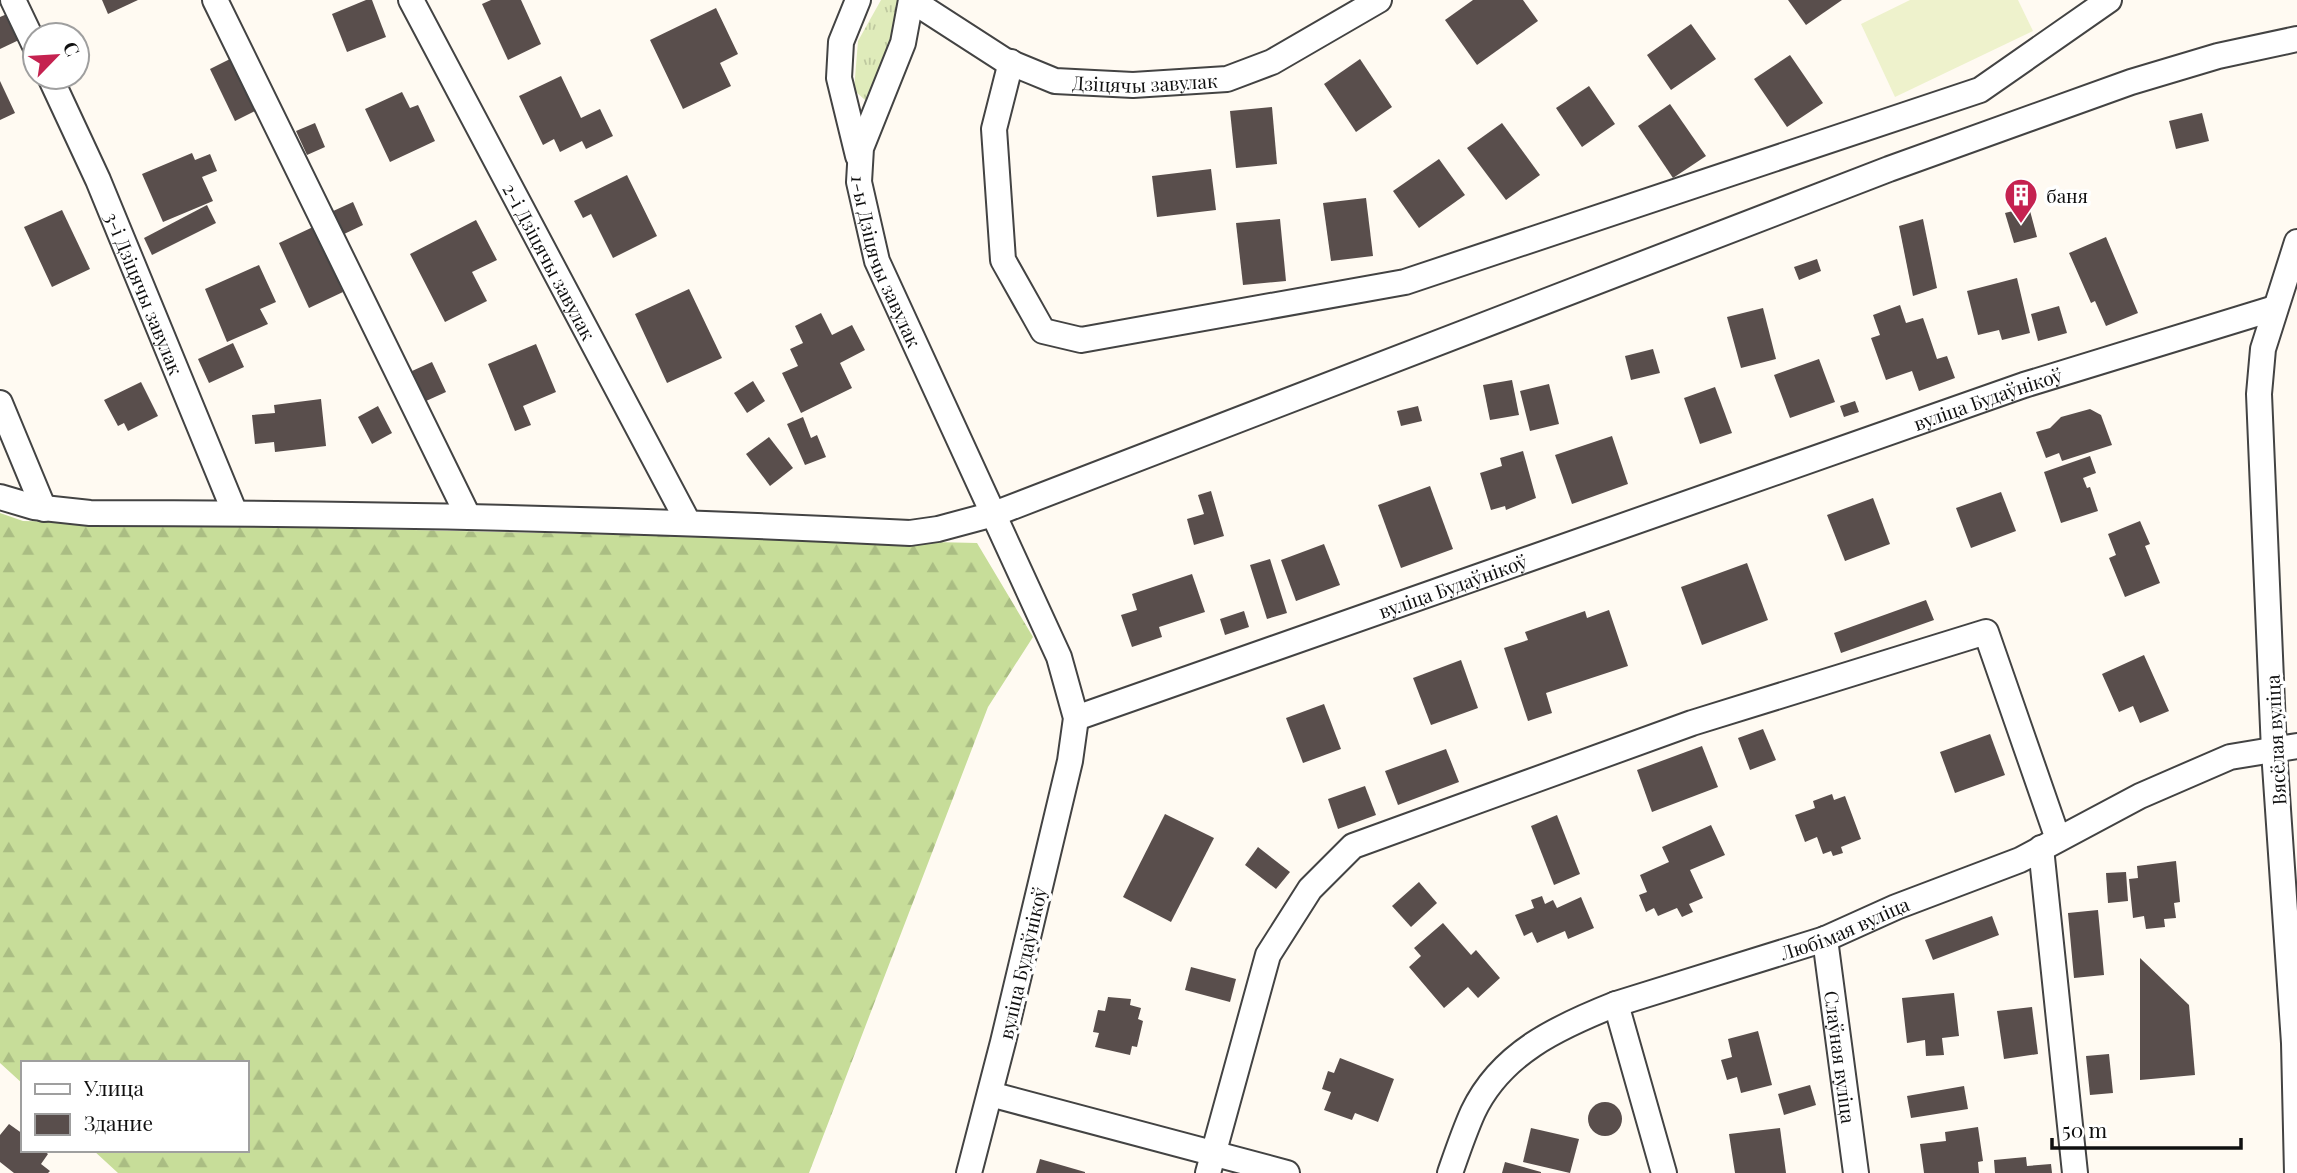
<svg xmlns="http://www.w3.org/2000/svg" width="2297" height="1173" viewBox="0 0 2297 1173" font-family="'Playfair Display',serif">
	<defs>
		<pattern id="grass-tufts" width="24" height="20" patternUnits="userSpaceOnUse" patternTransform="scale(1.75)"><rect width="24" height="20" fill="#dfebba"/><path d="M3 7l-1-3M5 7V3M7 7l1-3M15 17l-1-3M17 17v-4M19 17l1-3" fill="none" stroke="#bec89f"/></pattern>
		<pattern id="forest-firs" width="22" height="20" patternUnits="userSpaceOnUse" patternTransform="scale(1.75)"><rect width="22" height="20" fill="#c7dd99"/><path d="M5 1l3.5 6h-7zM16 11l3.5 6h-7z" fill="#aabd83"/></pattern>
	</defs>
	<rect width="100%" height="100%" fill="#fffaf2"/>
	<path fill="url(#grass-tufts)" d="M881 0H898C903 36 881 69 865 100L854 90 858 41Z"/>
	<path fill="url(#forest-firs)" d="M0 513 23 521 977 543 1033 637 988 707 809 1173H118L93 1150H247V1063H23V1084L0 1063Z"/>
	<path fill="#eef2cc" d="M1910 0H2018L2033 31 1895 97 1861 24Z"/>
	<g fill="#594e4c">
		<path d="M102 0H138L108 14Z"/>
		<path d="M366 0H372L386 37 347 52 332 14Z"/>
		<path d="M491 0H521L541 44 508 60 482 4Z"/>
		<path d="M1473 0H1523L1538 21 1477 65 1445 20Z"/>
		<path d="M1788 0H1842L1806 25Z"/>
		<path d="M716 8 738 54 720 63 731 86 683 109 650 40Z"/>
		<path d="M7 14 19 40 0 49V17Z"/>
		<path d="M1691 24 1716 59 1671 90 1647 55Z"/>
		<path d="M1790 55 1823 103 1787 127 1754 79Z"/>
		<path d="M230 59 255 111 235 121 210 69Z"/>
		<path d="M1360 59 1392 107 1356 132 1324 84Z"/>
		<path d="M561 76 581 118 600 109 613 136 586 149 582 141 560 152 554 139 543 145 519 96Z"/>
		<path d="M0 81 15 113 0 120Z"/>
		<path d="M1589 86 1615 124 1582 147 1556 108Z"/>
		<path d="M402 92 410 108 418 105 435 141 390 162 365 109Z"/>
		<path d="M1670 104 1706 156 1673 178 1638 126Z"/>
		<path d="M1272 107 1277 164 1236 168 1230 111Z"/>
		<path d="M2202 113 2209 141 2176 149 2169 121Z"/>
		<path d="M315 123 325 147 307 155 296 131Z"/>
		<path d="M1502 123 1540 175 1506 200 1467 148Z"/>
		<path d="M192 153 195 160 210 154 217 171 202 177 213 201 163 222 142 174Z"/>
		<path d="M1439 159 1465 195 1419 228 1393 191Z"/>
		<path d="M1211 169 1216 210 1157 217 1152 176Z"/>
		<path d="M627 175 657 236 613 258 591 214 583 218 574 201Z"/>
		<path d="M1366 198 1373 256 1331 261 1323 203Z"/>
		<path d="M353 202 363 225 342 235 331 212Z"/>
		<path d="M207 205 216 223 152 255 144 238Z"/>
		<path d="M2029 207 2037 237 2014 243 2005 213Z"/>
		<path d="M62 210 90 269 52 287 24 227Z"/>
		<path d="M1280 219 1286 281 1243 285 1236 223Z"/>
		<path d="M1923 219 1937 288 1913 296 1899 226Z"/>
		<path d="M476 220 497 260 472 272 487 301 445 322 410 254Z"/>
		<path d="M313 227 343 292 309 308 279 243Z"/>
		<path d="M2106 237 2138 313 2106 326 2095 301 2091 303 2069 253Z"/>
		<path d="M1817 259 1821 271 1799 280 1794 267Z"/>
		<path d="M259 265 276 302 260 309 268 324 227 342 205 289Z"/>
		<path d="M2017 278 2030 333 2002 340 1999 330 1978 335 1967 291Z"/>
		<path d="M689 289 722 358 667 383 635 314Z"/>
		<path d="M1900 305 1906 323 1923 318 1937 359 1947 356 1955 378 1919 391 1912 371 1886 380 1871 338 1880 335 1873 315Z"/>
		<path d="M2059 306 2067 333 2038 341 2031 314Z"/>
		<path d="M1763 308 1776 359 1741 368 1727 317Z"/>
		<path d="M821 313 832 335 852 325 865 350 840 363 852 388 801 413 782 373 798 366 790 349 803 343 795 326Z"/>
		<path d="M233 343 244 367 209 383 198 359Z"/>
		<path d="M536 344 556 392 523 406 531 425 515 431 488 364Z"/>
		<path d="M1653 349 1660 373 1631 380 1625 356Z"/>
		<path d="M1819 359 1835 402 1790 418 1774 375Z"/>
		<path d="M432 362 446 392 426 401 412 371Z"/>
		<path d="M1512 380 1519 415 1490 420 1483 385Z"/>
		<path d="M753 381 765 401 747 413 734 393Z"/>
		<path d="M141 382 158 416 128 431 124 423 118 426 104 400Z"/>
		<path d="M1549 384 1559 424 1530 431 1520 391Z"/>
		<path d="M1715 387 1732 433 1700 444 1684 398Z"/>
		<path d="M321 399 326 446 275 452 274 442 255 444 252 415 275 413 274 405Z"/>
		<path d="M1855 401 1859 412 1844 417 1840 406Z"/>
		<path d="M378 406 392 433 372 444 358 417Z"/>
		<path d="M1418 406 1422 421 1401 426 1397 411Z"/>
		<path d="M2090 409 2101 415 2112 445 2062 461 2059 453 2046 458 2036 432 2050 428 2061 417Z"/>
		<path d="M803 417 811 438 817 435 826 457 805 465 787 424Z"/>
		<path d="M1612 436 1628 484 1572 504 1555 455Z"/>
		<path d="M769 437 793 468 770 486 746 454Z"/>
		<path d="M1523 451 1536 498 1506 510 1505 506 1491 510 1480 473 1502 466 1500 458Z"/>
		<path d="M2090 456 2096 473 2083 478 2087 488 2090 487 2098 511 2061 523 2044 472Z"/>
		<path d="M1430 486 1453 549 1401 568 1378 505Z"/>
		<path d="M1211 491 1224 536 1194 545 1187 519 1204 514 1198 495Z"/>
		<path d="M2001 492 2016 531 1971 548 1956 508Z"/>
		<path d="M1873 498 1890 544 1845 561 1827 515Z"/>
		<path d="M2140 521 2150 544 2145 546 2160 583 2125 597 2109 558 2116 555 2108 534Z"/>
		<path d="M1324 544 1340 585 1296 601 1281 560Z"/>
		<path d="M1270 559 1287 613 1267 619 1250 565Z"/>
		<path d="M1747 563 1768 620 1702 645 1681 587Z"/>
		<path d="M1192 574 1205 612 1159 627 1162 637 1132 647 1121 615 1137 610 1132 594Z"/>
		<path d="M1926 600 1934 620 1841 653 1834 633Z"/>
		<path d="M1609 610 1628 666 1546 693 1552 713 1528 721 1504 648 1528 640 1525 632 1585 611 1587 618Z"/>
		<path d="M1244 611 1249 627 1225 635 1220 619Z"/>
		<path d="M2144 655 2169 711 2140 723 2133 706 2119 712 2102 674Z"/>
		<path d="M1461 660 1478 708 1431 725 1413 678Z"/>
		<path d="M1324 704 1341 749 1303 763 1286 718Z"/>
		<path d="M1763 729 1776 760 1750 770 1738 738Z"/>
		<path d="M1990 734 2005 775 1955 793 1940 752Z"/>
		<path d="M1702 746 1718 787 1652 812 1637 770Z"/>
		<path d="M1446 749 1459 782 1398 805 1385 771Z"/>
		<path d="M1365 786 1376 815 1338 829 1328 799Z"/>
		<path d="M1832 794 1834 800 1845 796 1861 839 1841 847 1843 853 1833 856 1831 851 1823 854 1817 837 1805 842 1795 815 1815 808 1813 801Z"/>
		<path d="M1165 814 1214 838 1171 922 1123 897Z"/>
		<path d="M1557 815 1580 874 1554 885 1531 826Z"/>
		<path d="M1711 825 1725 855 1690 870 1703 898 1689 904 1693 912 1682 917 1677 908 1658 916 1654 908 1646 912 1639 895 1647 892 1640 875 1669 862 1662 847Z"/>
		<path d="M1258 847 1290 872 1276 889 1245 865Z"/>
		<path d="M2176 861 2180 902 2174 903 2176 918 2164 919 2165 927 2146 929 2144 916 2133 918 2129 879 2138 878 2137 866Z"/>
		<path d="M2126 872 2128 901 2108 903 2106 873Z"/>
		<path d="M1419 882 1437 903 1411 927 1392 906Z"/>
		<path d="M1542 896 1545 904 1553 900 1557 908 1581 897 1594 928 1568 939 1565 931 1537 943 1532 932 1524 936 1515 915 1534 908 1531 900Z"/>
		<path d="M2098 910 2104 975 2074 978 2068 913Z"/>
		<path d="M1992 916 1999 935 1933 960 1925 940Z"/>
		<path d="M1443 923 1471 955 1476 950 1500 978 1478 998 1468 987 1444 1008 1409 967 1421 956 1414 948Z"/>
		<path d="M2140 958 2189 1005 2195 1075 2140 1080Z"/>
		<path d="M1191 967 1236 979 1230 1002 1185 990Z"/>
		<path d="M1954 993 1959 1036 1942 1038 1944 1055 1926 1056 1925 1040 1907 1043 1902 998Z"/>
		<path d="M1108 997 1131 999 1130 1005 1141 1008 1138 1019 1143 1021 1137 1047 1132 1046 1130 1055 1095 1047 1099 1033 1093 1032 1098 1010 1105 1011Z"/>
		<path d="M2032 1007 2038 1054 2004 1059 1997 1011Z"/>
		<path d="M1758 1031 1772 1085 1741 1093 1737 1077 1727 1080 1721 1060 1732 1057 1728 1039Z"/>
		<path d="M2109 1054 2113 1093 2090 1095 2086 1056Z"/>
		<path d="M1340 1058 1394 1079 1378 1122 1355 1113 1352 1120 1324 1110 1331 1092 1322 1089 1328 1071 1334 1073Z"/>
		<path d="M1810 1085 1816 1105 1784 1115 1778 1094Z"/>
		<path d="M1964 1086 1968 1109 1911 1118 1907 1096Z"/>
		<circle cx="1605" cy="1119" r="17"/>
		<path d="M9 1124 23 1134V1150H43L48 1154 41 1164 50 1171 48 1173H14L0 1162V1135Z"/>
		<path d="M1978 1127 1983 1161 1978 1162 1979 1173H1924L1920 1144 1946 1141 1945 1132Z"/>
		<path d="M1531 1128 1579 1139 1570 1173 1523 1162Z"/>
		<path d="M1780 1128 1786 1173H1735L1729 1134Z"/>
		<path d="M2026 1157 2027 1166 2051 1164 2052 1173H1995L1994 1160Z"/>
		<path d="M1040 1159 1085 1172V1173H1036Z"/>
		<path d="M1505 1162 1541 1172V1173H1502Z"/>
	</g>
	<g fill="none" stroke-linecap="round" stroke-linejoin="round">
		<defs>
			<g id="minor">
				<path d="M13 0 35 46"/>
				<path d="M215 0 468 516"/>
				<path id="s1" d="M411 0 688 522"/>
				<path d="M858 0 841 42 839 78 858 156"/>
				<path id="s2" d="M911 0 903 43 861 148 859 182 877 261 1059 657 1076 718 1070 761 1003 1042 969 1173"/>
				<path id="s3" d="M911 0 1004 60 1055 81 1133 85 1227 79 1272 62 1379 0"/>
				<path d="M1011 62 994 129 1003 260 1043 331 1081 340 1405 282 1980 90 2109 0"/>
				<path id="s4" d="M50 77 98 180 235 513"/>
				<path d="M0 403 44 509"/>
				<path d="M0 497 34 507 90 513C364 513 637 519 910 533L938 529 994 514 1889 169 2131 82 2218 56 2297 39"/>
				<path id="s5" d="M1076 718 2024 385 2275 308"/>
				<path d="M2041 848 2075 1173"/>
				<path id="s6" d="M1825 939 1856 1173"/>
				<path d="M1616 1004 1664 1173"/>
				<path d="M990 1094 1287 1173"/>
				<path d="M1208 1173 1268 955 1310 889 1353 846 1692 723 1986 632 2058 839"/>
				<path id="s7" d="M1450 1173C1457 1153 1464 1132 1473 1112 1501 1053 1558 1027 1616 1004L1825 939 1896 907 2020 860 2140 796 2230 757 2297 746"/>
				<path d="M2297 1173 2294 1043 2274 751 2259 394 2263 349 2297 242"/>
			</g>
		</defs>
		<use href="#minor" stroke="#434343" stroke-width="28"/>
		<use href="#minor" stroke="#fff" stroke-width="24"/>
	</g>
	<defs>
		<symbol id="building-pin" viewBox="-11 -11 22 30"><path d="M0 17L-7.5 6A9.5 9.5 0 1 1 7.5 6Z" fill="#c52250" stroke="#fff"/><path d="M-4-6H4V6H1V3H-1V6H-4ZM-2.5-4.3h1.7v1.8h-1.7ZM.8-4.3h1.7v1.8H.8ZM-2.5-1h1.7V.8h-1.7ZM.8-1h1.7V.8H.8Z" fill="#fff"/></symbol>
	</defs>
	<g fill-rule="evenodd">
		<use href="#building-pin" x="2002" y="176" width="38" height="52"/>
	</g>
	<g text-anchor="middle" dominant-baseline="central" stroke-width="7" stroke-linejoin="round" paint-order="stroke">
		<g font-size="19" fill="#101010" stroke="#fff">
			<text stroke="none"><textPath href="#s3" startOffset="256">Дзіцячы завулак</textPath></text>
			<text stroke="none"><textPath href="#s1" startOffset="296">2-і Дзіцячы завулак</textPath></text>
			<text stroke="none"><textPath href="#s2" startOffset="275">1-ы Дзіцячы завулак</textPath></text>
			<text stroke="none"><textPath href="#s4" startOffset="236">3-і Дзіцячы завулак</textPath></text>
			<text stroke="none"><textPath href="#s5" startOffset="966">вуліца Будаўнікоў</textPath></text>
			<text stroke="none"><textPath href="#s5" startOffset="399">вуліца Будаўнікоў</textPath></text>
			<text transform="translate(2275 740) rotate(-93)">Вясёлая вуліца</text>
			<text stroke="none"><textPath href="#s7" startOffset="490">Любімая вуліца</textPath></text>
			<text transform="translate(1022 963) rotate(-77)">вуліца Будаўнікоў</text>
			<text stroke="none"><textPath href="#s6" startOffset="119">Слаўная вуліца</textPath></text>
		</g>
		<g font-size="19" fill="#101010" stroke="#fff" text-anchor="start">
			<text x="2046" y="195">баня</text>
		</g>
	</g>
	<rect x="21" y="1061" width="228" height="91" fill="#ffffff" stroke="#9f9f9f" stroke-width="2"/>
	<rect x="35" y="1084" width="35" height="10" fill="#ffffff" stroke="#9f9f9f" stroke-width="2"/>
	<text x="84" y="1096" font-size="21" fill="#101010">Улица</text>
	<rect x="35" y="1114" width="35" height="21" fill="#594e4c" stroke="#9f9f9f" stroke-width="2"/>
	<text x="84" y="1131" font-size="21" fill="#101010">Здание</text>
	<g transform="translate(56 56) rotate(65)"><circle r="33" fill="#ffffff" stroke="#9f9f9f" stroke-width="2"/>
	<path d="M0-5L12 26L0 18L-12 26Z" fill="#c52250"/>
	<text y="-10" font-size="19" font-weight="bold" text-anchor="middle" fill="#101010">С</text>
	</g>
	<path d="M2052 1138v10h189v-10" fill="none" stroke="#101010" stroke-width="3.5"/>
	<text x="2062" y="1138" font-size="21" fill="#101010" stroke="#ffffff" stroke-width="5" paint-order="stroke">50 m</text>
</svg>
